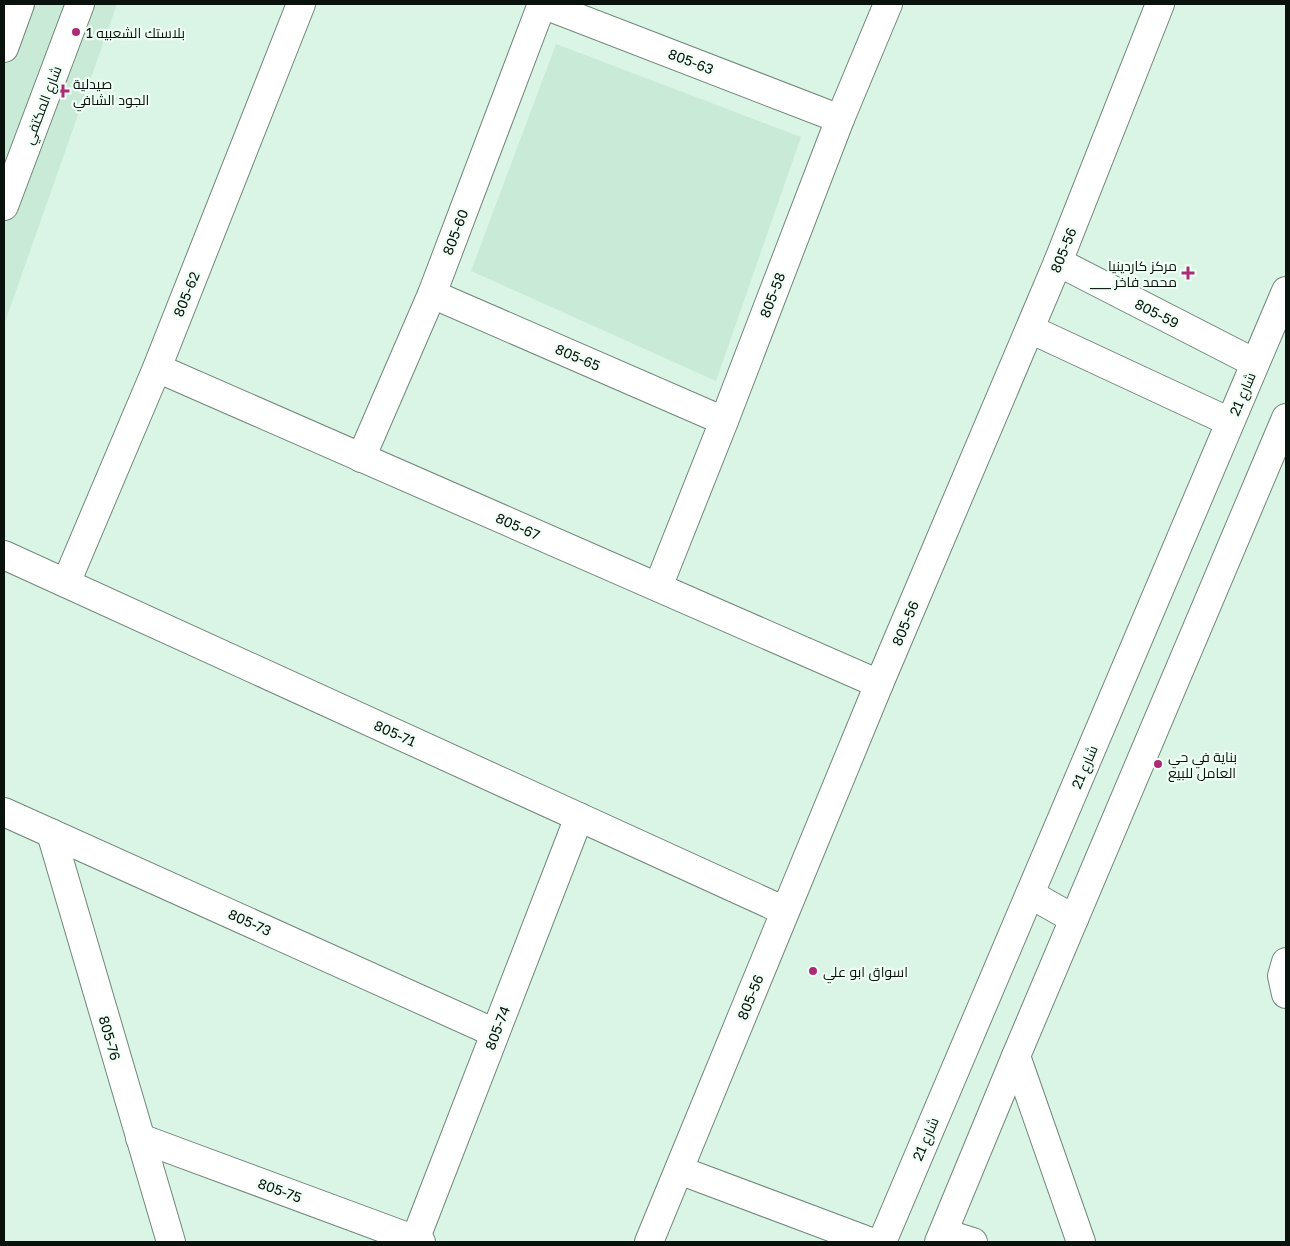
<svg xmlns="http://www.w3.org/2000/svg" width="1290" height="1246" viewBox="0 0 1290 1246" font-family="'Golos Text',Cairo,sans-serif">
	<rect width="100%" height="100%" fill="#daf5e5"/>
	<g fill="#c8ead6">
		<path d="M4 4H117L4 325Z"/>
		<path d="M556 44 801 137 716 381 471 271Z"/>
	</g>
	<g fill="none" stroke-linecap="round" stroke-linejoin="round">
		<defs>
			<g id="minor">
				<path d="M542 4 840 119"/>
				<path d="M4 48 20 4"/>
				<path d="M4 206 80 4"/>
				<path d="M1058 262 1255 363"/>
				<path d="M432 294 724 421"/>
				<path d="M1030 329 1230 422"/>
				<path d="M157 368 879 684"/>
				<path d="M361 458 432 294 542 4"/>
				<path d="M4 555 785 911"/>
				<path d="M66 583 157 368 301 4"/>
				<path d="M658 587 724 421 840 119 888 4"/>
				<path d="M4 812 495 1033"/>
				<path d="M51 833 171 1242"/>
				<path d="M1030 894 1074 919"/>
				<path d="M1286 962 1282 976 1286 994"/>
				<path d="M1016 1056 1081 1242"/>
				<path d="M140 1138 421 1242"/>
				<path d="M679 1170 871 1242"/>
				<path d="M944 1233 973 1242"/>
				<path d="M415 1240 579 817"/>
				<path d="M649 1242 879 684 1058 262 1160 4"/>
				<path d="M882 1242 1286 291"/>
				<path d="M939 1242 1016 1056 1286 418"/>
			</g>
		</defs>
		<use href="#minor" stroke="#70887a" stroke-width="30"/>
		<use href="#minor" stroke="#fff" stroke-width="28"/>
	</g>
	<g fill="#ad2b75" stroke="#effff5" stroke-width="2">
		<circle cx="76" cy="32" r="5"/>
		<path d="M60.5 83.5h5v5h5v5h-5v5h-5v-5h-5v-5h5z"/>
		<path d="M1185.5 265.5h5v5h5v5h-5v5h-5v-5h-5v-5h5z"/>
		<circle cx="1158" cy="764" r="5"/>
		<circle cx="813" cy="971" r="5"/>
	</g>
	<g text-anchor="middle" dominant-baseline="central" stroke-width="4.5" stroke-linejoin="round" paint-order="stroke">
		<g font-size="14" fill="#09120d" stroke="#effff5" text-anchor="start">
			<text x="86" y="32">بلاستك الشعبيه 1</text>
			<text x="73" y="83">صيدلية<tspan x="73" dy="16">الجود الشافي</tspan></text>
			<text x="1177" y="265" text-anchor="end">مركز كاردينيا<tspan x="1177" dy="16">___ محمد فاخر</tspan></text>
			<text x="1168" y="756">بناية في حي<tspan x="1168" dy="16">العامل للبيع</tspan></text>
			<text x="823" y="971">اسواق ابو علي</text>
		</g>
		<g font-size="14" fill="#09120d" stroke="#effff5">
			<text transform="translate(691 61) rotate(21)">805-63</text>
			<text transform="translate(42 105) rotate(-69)">شارع المكتفي</text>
			<text transform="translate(455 232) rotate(-69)">805-60</text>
			<text transform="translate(1063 250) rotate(-68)">805-56</text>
			<text transform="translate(186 294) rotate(-68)">805-62</text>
			<text transform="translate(772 295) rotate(-69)">805-58</text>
			<text transform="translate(1157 313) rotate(27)">805-59</text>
			<text transform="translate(578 357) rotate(23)">805-65</text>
			<text transform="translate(1242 394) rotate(-67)">شارع 21</text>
			<text transform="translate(518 526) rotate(24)">805-67</text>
			<text transform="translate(905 623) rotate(-67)">805-56</text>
			<text transform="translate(395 733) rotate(24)">805-71</text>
			<text transform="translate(1084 767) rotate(-67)">شارع 21</text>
			<text transform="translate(250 922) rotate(24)">805-73</text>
			<text transform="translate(750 997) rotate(-68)">805-56</text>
			<text transform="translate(497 1028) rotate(-69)">805-74</text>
			<text transform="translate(110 1038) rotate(74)">805-76</text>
			<text transform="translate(925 1139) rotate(-67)">شارع 21</text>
			<text transform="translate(280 1190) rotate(20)">805-75</text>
		</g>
	</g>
	<rect width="1290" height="1246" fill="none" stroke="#09120d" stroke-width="10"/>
</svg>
